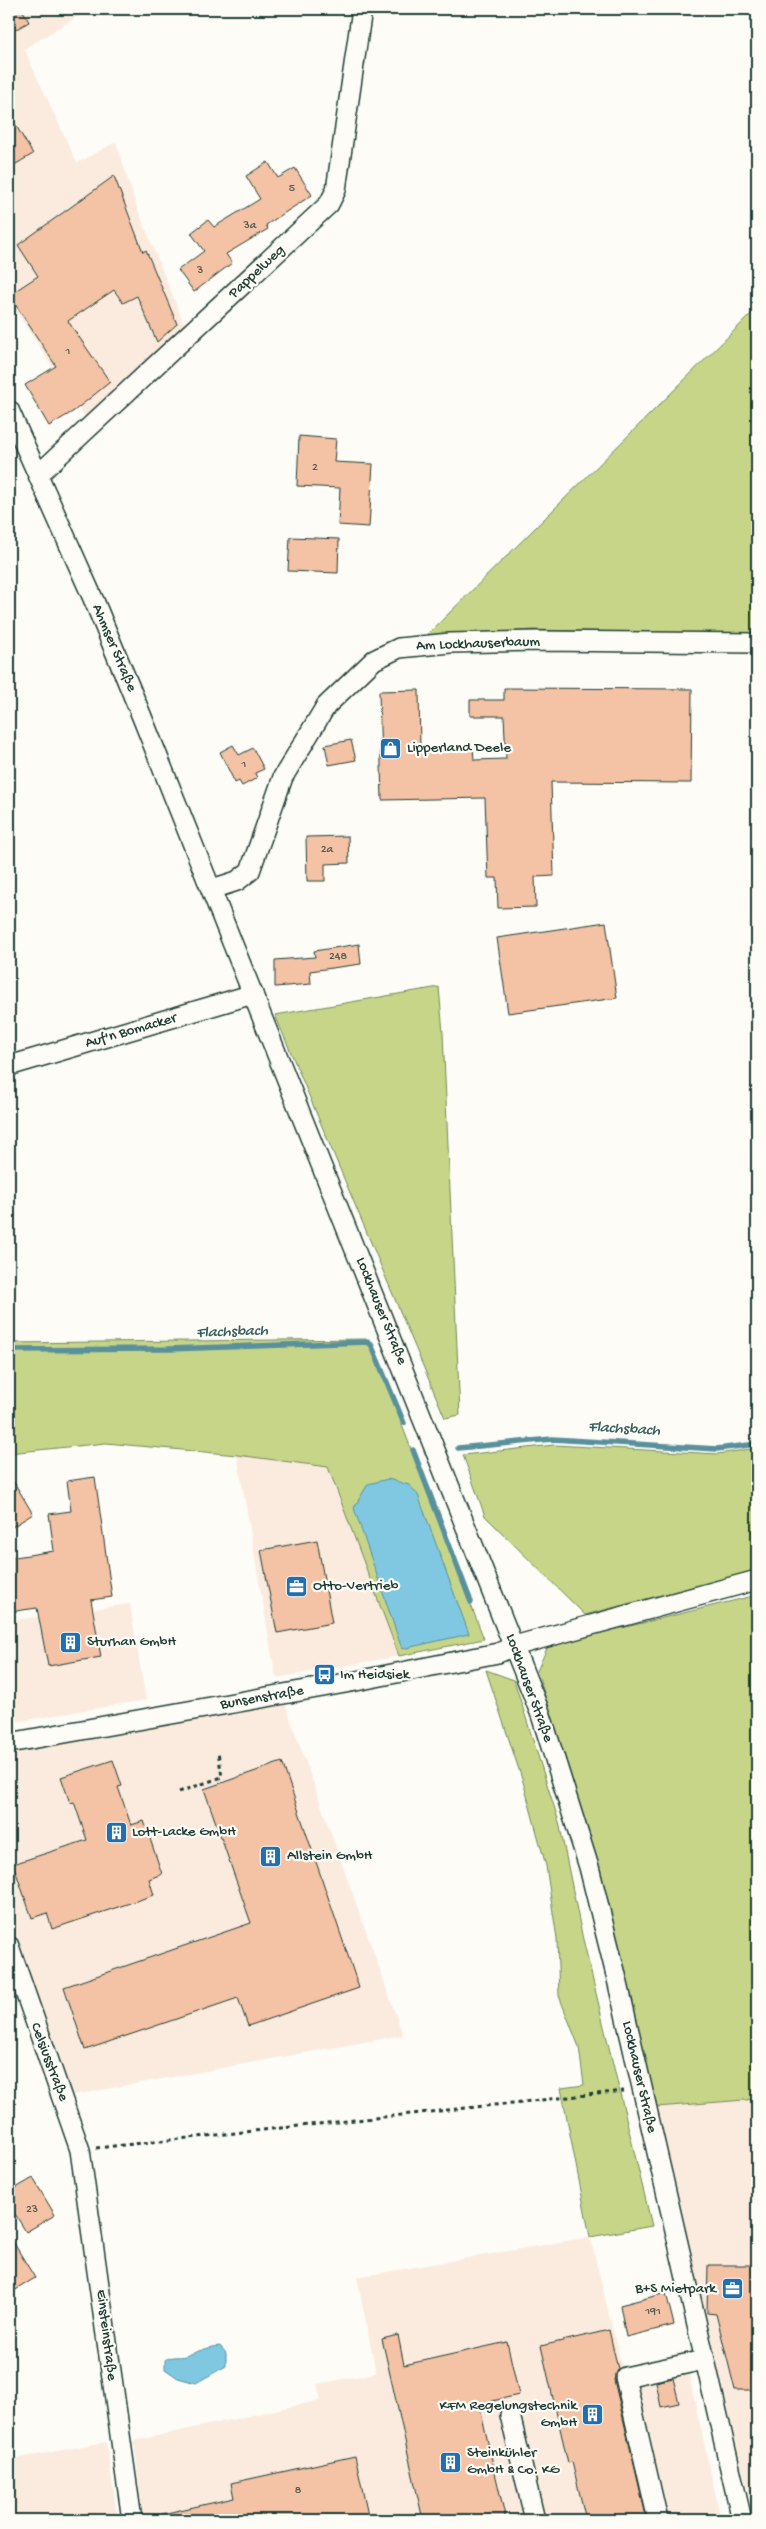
<svg xmlns="http://www.w3.org/2000/svg" width="766" height="2529" viewBox="0 0 766 2529" font-family="'Gochi Hand',sans-serif">
	<rect width="100%" height="100%" fill="#fdfcf7"/>
	<filter id="ink" filterUnits="userSpaceOnUse"><feTurbulence type="fractalNoise" baseFrequency=".02" numOctaves="2"/><feDisplacementMap in="SourceGraphic" scale="10" xChannelSelector="R" yChannelSelector="G"/><feConvolveMatrix kernelMatrix="1 2 1 2 8 2 1 2 1" color-interpolation-filters="sRGB"/></filter>
	<g filter="url(#ink)">
		<g fill="#faebde">
			<path d="M9 9H90L24 49 77 163 116 142 136 205 186 329 88 422 9 300Z"/>
			<path d="M237 1455 329 1467 399 1656 276 1678Z"/>
			<path d="M130 1604 146 1700 9 1723V1621Z"/>
			<path d="M285 1704 403 2035 68 2096 9 1914V1753Z"/>
			<path d="M757 2099V2520L733 2437 657 2107Z"/>
			<path d="M590 2237 622 2367 684 2352 721 2520H143L134 2441 321 2400 317 2384 376 2373 357 2277Z"/>
			<path d="M106 2442 118 2520H9V2460Z"/>
		</g>
		<g fill="#c7d588" stroke="#73895e">
			<path d="M757 308V635L533 630 424 638Z"/>
			<path d="M439 987 443 1033 460 1415 445 1418 275 1015Z"/>
			<path d="M369 1339 484 1639 399 1656 328 1467 237 1455 106 1443 9 1453V1343Z"/>
			<path d="M554 1445 718 1454 757 1448V1570L585 1615 485 1516 463 1455Z"/>
			<path d="M757 1595V2099L657 2107 590 1836 537 1671 548 1646Z"/>
			<path d="M486 1670 514 1680 559 1822 582 1935 652 2226 590 2237 561 2088 584 2085 579 2047 559 1996 557 1939 546 1866 524 1785Z"/>
		</g>
		<g fill="#80c8e1" stroke="#59909c">
			<path d="M388 1479 409 1485 418 1495 469 1634 402 1649 354 1508 368 1484Z"/>
			<path d="M220 2346 226 2353V2366L196 2383 178 2378 165 2369V2360C172 2355 177 2358 185 2356 197 2352 207 2347 220 2346Z"/>
		</g>
		<g fill="none" stroke-linecap="round" stroke-linejoin="round">
			<g stroke="#59909c" stroke-width="5.5">
				<path d="M9 1350 168 1349 367 1342 371 1344 404 1423"/>
				<path d="M458 1448 552 1439 717 1449 757 1444"/>
				<path d="M413 1450 471 1602"/>
			</g>
		</g>
		<g fill="#f4c2a4" stroke="#1f3d34">
			<path d="M9 9H22L29 22 9 33Z"/>
			<path d="M9 114 33 154 9 168Z"/>
			<path d="M268 162 278 178 295 168 312 195 266 225 268 229 226 254 232 263 194 292 178 270 204 251 191 233 208 220 214 227 260 199 246 176Z"/>
			<path d="M114 176 143 252 146 250 177 324 157 342 137 296 123 303 114 290 68 321 110 382 74 411 49 426 25 385 56 366 9 295 38 276 18 245Z"/>
			<path d="M299 436 336 439 334 462 373 464 369 527 338 525 340 488 297 486Z"/>
			<path d="M290 537 339 539 338 573 288 571Z"/>
			<path d="M504 688 692 689 691 783 551 782 554 876 535 877 536 907 498 908 497 878H488L485 798 382 800 379 691 419 690 420 749 473 748 474 760 506 759 504 716H470V700H504Z"/>
			<path d="M351 740 356 760 329 765 325 745Z"/>
			<path d="M233 745 239 755 253 748 264 769 255 773 257 778 242 786 239 781 235 783 220 752Z"/>
			<path d="M348 836 349 863 325 864V881H307L306 837Z"/>
			<path d="M606 922 617 998 508 1013 497 938Z"/>
			<path d="M359 944 361 964 310 971 311 984 275 987V960L315 957 314 951Z"/>
			<path d="M9 1474 33 1514 9 1529Z"/>
			<path d="M95 1477 112 1597 91 1600 101 1657 48 1666 37 1608 9 1612V1582L11 1579 9 1558 54 1551 49 1514 71 1511 67 1481Z"/>
			<path d="M317 1540 332 1623 277 1633 261 1550Z"/>
			<path d="M113 1760 122 1786 118 1787 131 1825 144 1821 162 1874 149 1879 154 1895 52 1929 47 1913 32 1918 13 1864 87 1840 74 1802 70 1803 61 1777Z"/>
			<path d="M282 1762 359 1988 248 2026 238 1998 85 2050 64 1987 251 1923 204 1789Z"/>
			<path d="M33 2178 55 2215 26 2232 9 2204V2192Z"/>
			<path d="M9 2235 35 2278 14 2291 9 2282Z"/>
			<path d="M708 2265H757V2315H753V2342H757V2390H735L716 2314 707 2313Z"/>
			<path d="M666 2293 674 2325 626 2337 620 2305Z"/>
			<path d="M609 2330 618 2369 614 2380 647 2520H586L572 2462 568 2463 541 2346Z"/>
			<path d="M398 2335 404 2365 507 2342 519 2395 479 2404 506 2520H423L382 2339Z"/>
			<path d="M673 2378 679 2403 661 2407 656 2382Z"/>
			<path d="M355 2456 369 2520H163L162 2514 234 2498 231 2483Z"/>
		</g>
		<g fill="none" stroke-linecap="round" stroke-linejoin="round">
			<defs>
				<g id="minor">
					<path d="M9 410 95 603 142 717 541 1715 589 1867 616 1975 742 2520"/>
					<path d="M39 474 329 204 336 190 362 9"/>
					<path d="M212 889 237 881 250 871 283 777 326 706 374 660 399 648 450 643 537 641 757 643"/>
					<path d="M9 1066 253 994"/>
					<path d="M9 1743 351 1682 498 1653 514 1646 757 1580"/>
					<path d="M9 1946 80 2150 132 2520"/>
					<path d="M510 2415 535 2520"/>
					<path d="M658 2520 625 2377 704 2360"/>
				</g>
			</defs>
			<use href="#minor" stroke="#1f3d34" stroke-width="22"/>
			<g stroke="#1f3d34" stroke-width="3" stroke-dasharray="4 4" stroke-linecap="butt">
				<path d="M179 1792 222 1777 218 1752"/>
				<path d="M96 2148 624 2091"/>
			</g>
			<use href="#minor" stroke="#fdfcf7" stroke-width="19"/>
		</g>
	</g>
	<defs>
		<symbol id="shop-square" viewBox="-11 -11 22 22"><rect x="-9" y="-9" width="18" height="18" rx="4" fill="#1f6fb2" stroke="#fdfcf7"/><path d="M-5-2.5h2.3a2.7 3.5 0 0 1 5.4 0H5L5.5 6h-11ZM-1.5-2.5h3a1.5 2.3 0 0 0-3 0Z" fill="#fff"/></symbol>
		<symbol id="office-square" viewBox="-11 -11 22 22"><rect x="-9" y="-9" width="18" height="18" rx="4" fill="#1f6fb2" stroke="#fdfcf7"/><path d="M-6-3h4V-5.5h4V-3h4V5H-6ZM-1-4.5V-3h2v-1.5ZM-6 0V1H6V0Z" fill="#fff"/></symbol>
		<symbol id="building-square" viewBox="-11 -11 22 22"><rect x="-9" y="-9" width="18" height="18" rx="4" fill="#1f6fb2" stroke="#fdfcf7"/><path d="M-4-6H4V6H1V3H-1V6H-4ZM-2.5-4.3h1.7v1.8h-1.7ZM.8-4.3h1.7v1.8H.8ZM-2.5-1h1.7V.8h-1.7ZM.8-1h1.7V.8H.8Z" fill="#fff"/></symbol>
		<symbol id="bus-square" viewBox="-11 -11 22 22"><rect x="-9" y="-9" width="18" height="18" rx="4" fill="#1f6fb2" stroke="#fdfcf7"/><path d="M-5-6H5V4H4V6H2V4H-2V6H-4V4H-5ZM-3.5-4V0h7V-4ZM-3.5 1.2v1.5H-2V1.2ZM2 1.2v1.5H3.5V1.2Z" fill="#fff"/></symbol>
	</defs>
	<g fill-rule="evenodd">
		<use href="#shop-square" x="378" y="736" width="25" height="25"/>
		<use href="#office-square" x="284" y="1574" width="25" height="25"/>
		<use href="#building-square" x="58" y="1630" width="25" height="25"/>
		<use href="#bus-square" x="312" y="1662" width="25" height="25"/>
		<use href="#building-square" x="104" y="1820" width="25" height="25"/>
		<use href="#building-square" x="258" y="1844" width="25" height="25"/>
		<use href="#office-square" x="720" y="2276" width="25" height="25"/>
		<use href="#building-square" x="580" y="2402" width="25" height="25"/>
		<use href="#building-square" x="438" y="2450" width="25" height="25"/>
	</g>
	<g text-anchor="middle" dominant-baseline="central" stroke-width="4.5" stroke-linejoin="round" paint-order="stroke">
		<g font-size="12" fill="#545e50">
			<text x="292" y="189">5</text>
			<text x="250" y="226">3a</text>
			<text x="200" y="271">3</text>
			<text x="68" y="352">1</text>
			<text x="315" y="468">2</text>
			<text x="244" y="765">1</text>
			<text x="327" y="850">2a</text>
			<text x="338" y="957">248</text>
			<text x="32" y="2210">23</text>
			<text x="653" y="2312">191</text>
			<text x="298" y="2491">8</text>
		</g>
		<g font-size="15" fill="#1f3d34" stroke="#fdfcf7">
			<text transform="translate(257 272) rotate(-43)">Pappelweg</text>
			<text transform="translate(478 644) rotate(-2)">Am Lockhauserbaum</text>
			<text transform="translate(114 648) rotate(67)">Ahmser Straße</text>
			<text transform="translate(131 1031) rotate(-16)">Auf'n Bomacker</text>
			<text transform="translate(381 1311) rotate(68)">Lockhauser Straße</text>
			<text transform="translate(529 1688) rotate(70)">Lockhauser Straße</text>
			<text transform="translate(262 1698) rotate(-10)">Bunsenstraße</text>
			<text transform="translate(49 2062) rotate(69)">Celsiusstraße</text>
			<text transform="translate(639 2077) rotate(77)">Lockhauser Straße</text>
			<text transform="translate(106 2335) rotate(83)">Einsteinstraße</text>
		</g>
		<g font-size="15" fill="#1f3d34" stroke="#fdfcf7" text-anchor="start">
			<text x="407" y="748">Lipperland Deele</text>
			<text x="313" y="1586">Otto-Vertrieb</text>
			<text x="87" y="1642">Sturhan GmbH</text>
			<text x="340" y="1675">Im Heidsiek</text>
			<text x="132" y="1832">Lott-Lacke GmbH</text>
			<text x="287" y="1856">Allstein GmbH</text>
			<text x="716" y="2289" text-anchor="end">B+S Mietpark</text>
			<text x="577" y="2406" text-anchor="end">KFM Regelungstechnik<tspan x="577" dy="17">GmbH</tspan></text>
			<text x="467" y="2453">Steinkühler<tspan x="467" dy="17">GmbH &amp; Co. KG</tspan></text>
		</g>
		<g font-size="16" font-style="italic" fill="#37605f" stroke="#fdfcf7">
			<text transform="translate(232 1333) rotate(-2)">Flachsbach</text>
			<text transform="translate(624 1430) rotate(3)">Flachsbach</text>
		</g>
	</g>
	<rect width="766" height="2529" fill="none" stroke="#fdfcf7" stroke-width="30"/>
	<rect x="15" y="15" width="736" height="2499" fill="none" stroke="#1f3d34" stroke-width="2" filter="url(#ink)"/>
</svg>
